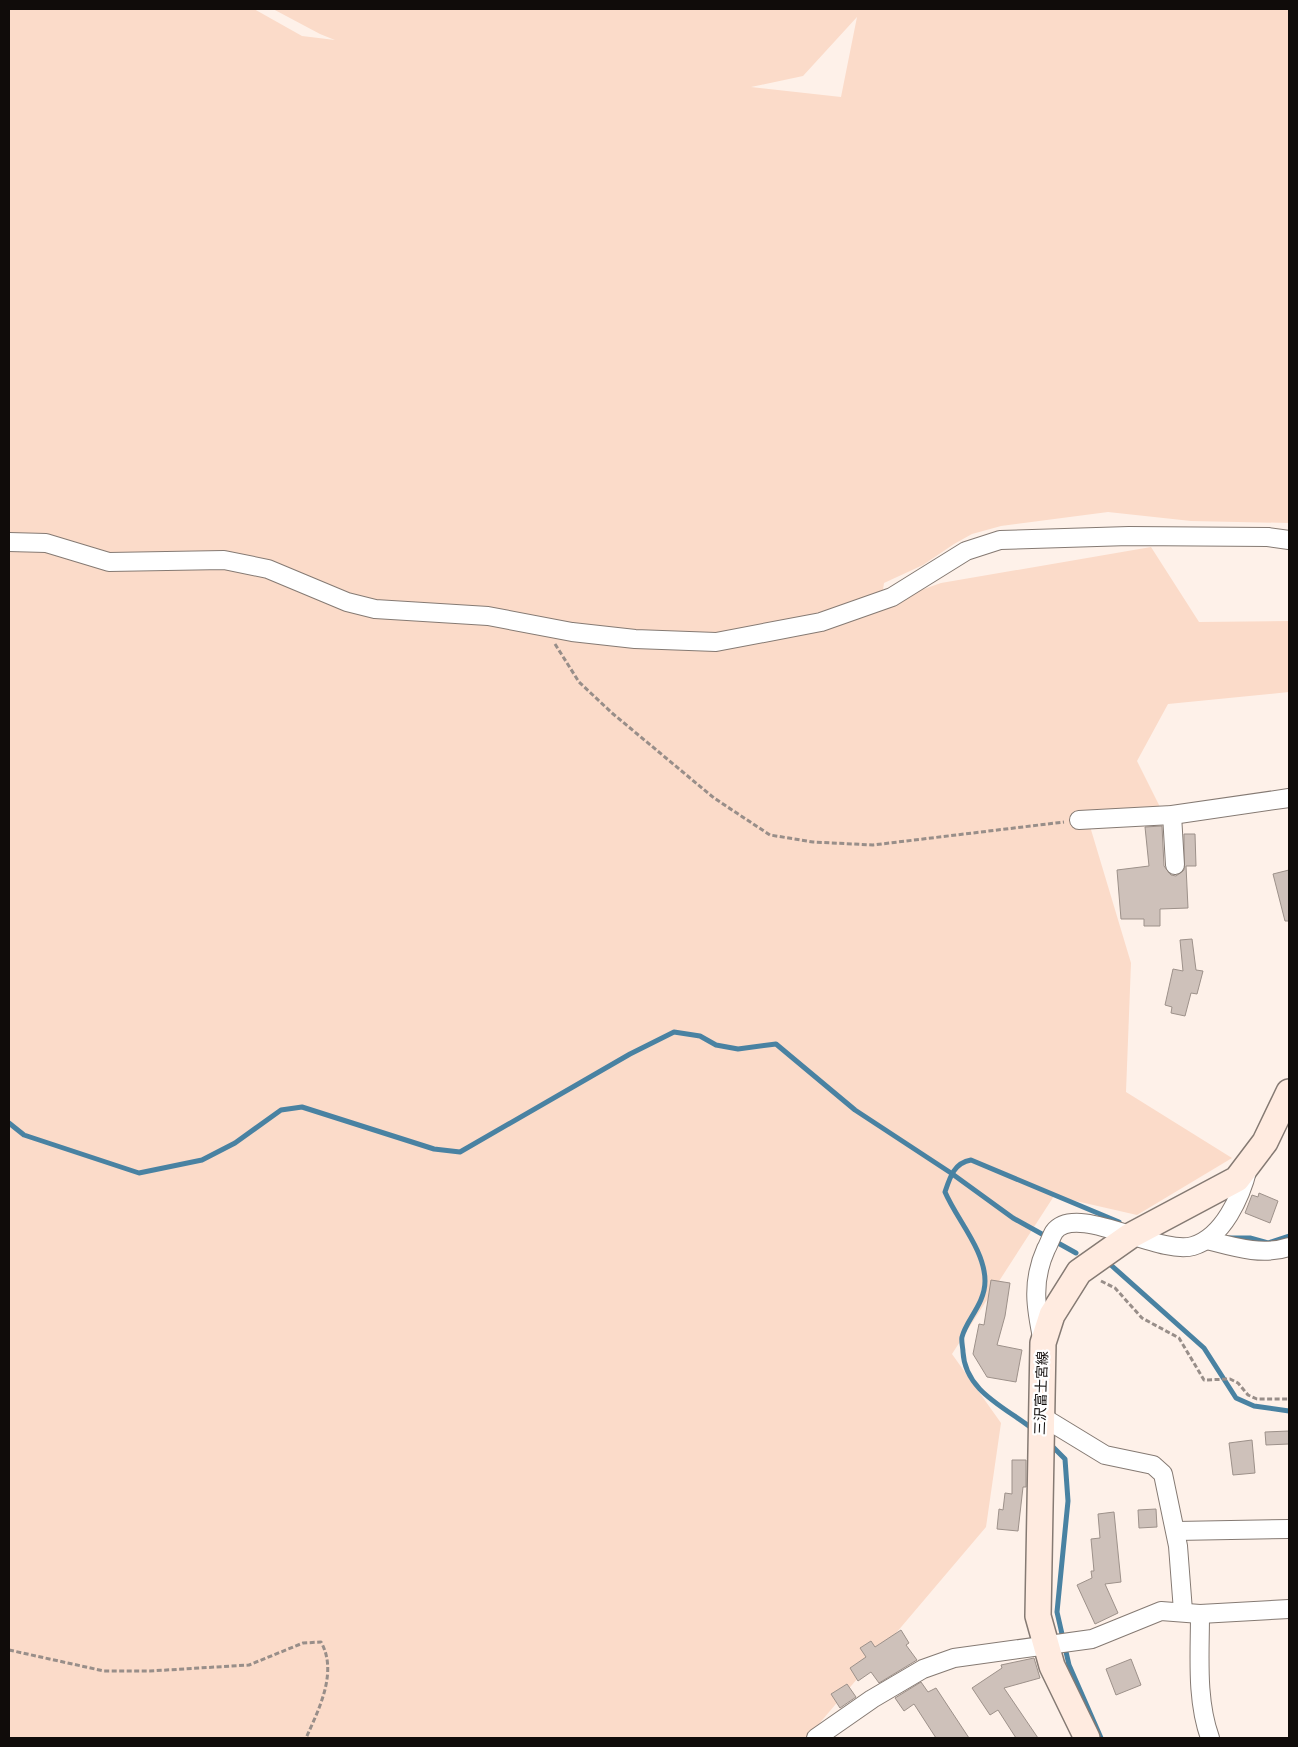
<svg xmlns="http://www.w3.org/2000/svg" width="1298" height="1747" viewBox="0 0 1298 1747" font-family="Roboto,'Noto Sans JP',sans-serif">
	<rect width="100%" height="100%" fill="#fef1e9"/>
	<path fill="#fbdbc9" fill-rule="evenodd" d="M9 9H254L302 36 335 40 320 34 273 9H1289V523L1191 521 1108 512 1001 526 972 534 954 544 923 565 884 583 881 604 941 583 1151 547 1199 622 1289 621V692L1168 704 1137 761 1162 811 1086 813 1131 963 1126 1092 1232 1158 1137 1215 1054 1196 952 1354 1001 1423 986 1527 807 1738H9ZM857 17 841 97 751 87 803 76Z"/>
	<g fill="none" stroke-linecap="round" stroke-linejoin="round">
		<g stroke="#4982a2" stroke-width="5">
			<path d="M9 1123 24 1135 139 1173 202 1160 235 1143 281 1110 302 1107 434 1149 460 1152 630 1054 674 1032 700 1036 716 1045 738 1049 776 1044 855 1110 951 1173 1013 1218 1076 1253"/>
			<path d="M1229 1238H1250L1268 1243 1289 1236"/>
			<path d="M1112 1266 1204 1348 1236 1398 1254 1406 1289 1411"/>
			<path d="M1034 1430C1007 1408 965 1392 963 1352 963 1348 961 1341 962 1337 966 1320 985 1304 985 1281 985 1250 957 1220 945 1192 950 1177 954 1163 971 1160L1119 1222"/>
			<path d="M1050 1444 1065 1459 1068 1501 1057 1612 1069 1665 1101 1738"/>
		</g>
	</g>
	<g fill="#cec1ba" stroke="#9d918a">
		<path d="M1162 826 1164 866 1171 875 1176 876 1184 870V834H1195L1196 866H1186L1188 908 1160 909V926H1144V919H1121L1117 870 1149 866 1145 827Z"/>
		<path d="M1289 870V921H1285L1273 874Z"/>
		<path d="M1192 939 1196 970 1203 971 1197 994 1191 993 1185 1016 1171 1013 1172 1007 1165 1005 1173 969 1183 971 1180 940Z"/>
		<path d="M1259 1193 1278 1201 1270 1223 1245 1213 1252 1195 1258 1197Z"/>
		<path d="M991 1280 1010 1283 1005 1316 997 1345 1022 1350 1016 1382 987 1377 973 1354 979 1324 984 1325Z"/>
		<path d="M1289 1431V1444L1266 1445 1265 1432Z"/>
		<path d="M1252 1440 1255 1473 1233 1475 1229 1443Z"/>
		<path d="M1012 1460H1026V1487H1023L1018 1531 997 1529 999 1509 1003 1510 1005 1493 1012 1494Z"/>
		<path d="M1156 1509 1157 1527 1139 1528 1138 1510Z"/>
		<path d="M1114 1512 1121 1582 1105 1584 1118 1613 1095 1624 1077 1585 1092 1578 1091 1571H1094L1091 1539 1100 1538 1098 1514Z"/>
		<path d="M901 1630 909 1643 906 1645 917 1660 879 1683 871 1672 858 1681 850 1668 866 1657 860 1648 871 1641 875 1647Z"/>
		<path d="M1034 1658 1040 1678 1004 1688 1038 1738H1016L998 1710 990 1715 972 1688 1002 1668 1001 1665Z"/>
		<path d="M1131 1659 1141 1685 1116 1695 1106 1669Z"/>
		<path d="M921 1682 928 1692 936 1688 969 1738H936L914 1704 904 1711 895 1698Z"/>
		<path d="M847 1684 856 1697 840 1708 831 1694Z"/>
	</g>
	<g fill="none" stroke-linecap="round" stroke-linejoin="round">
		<defs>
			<g id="street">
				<path d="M9 542 46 543 109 562 224 560 268 569 347 602 375 609 488 616 572 632 635 639 716 642 821 622 892 597 966 551 1000 540 1129 536 1268 537 1289 540"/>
				<path d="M1172 815 1175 865"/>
				<path d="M1079 820 1172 815 1289 798"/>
				<path d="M1207 1240C1234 1247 1262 1256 1289 1247"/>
				<path d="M1043 1342C1036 1309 1031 1282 1046 1249 1049 1244 1051 1237 1054 1232 1076 1202 1159 1256 1193 1246 1223 1237 1241 1197 1248 1168"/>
				<path d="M1041 1416 1105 1455 1153 1465 1163 1474 1178 1546 1183 1611"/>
				<path d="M1176 1531 1289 1529"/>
				<path d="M1200 1614C1200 1655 1196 1699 1210 1738"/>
				<path d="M816 1738 872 1699 923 1669 954 1658 1092 1639 1161 1611 1200 1614 1289 1609"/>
			</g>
			<path id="secondary" d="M1087 1738 1052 1666 1038 1616 1043 1343 1052 1315 1079 1272 1130 1236 1237 1179 1265 1142 1289 1092"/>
		</defs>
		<use href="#street" stroke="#857a73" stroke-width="20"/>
		<use href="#secondary" stroke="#857a73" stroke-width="28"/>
		<g stroke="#988e89" stroke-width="3" stroke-dasharray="5 2.5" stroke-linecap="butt">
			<path d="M555 644 579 682 612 713 714 798 770 835 813 842 873 845 1064 822"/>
			<path d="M1101 1281 1115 1288 1142 1318 1179 1338 1204 1380 1230 1379 1238 1383 1248 1395 1257 1399H1289"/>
			<path d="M9 1650 104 1671H150L249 1665 303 1643 321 1642C338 1672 319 1709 306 1738"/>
		</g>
		<use href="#street" stroke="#fff" stroke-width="18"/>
		<use href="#secondary" stroke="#ffebe0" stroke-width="25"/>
	</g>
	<g text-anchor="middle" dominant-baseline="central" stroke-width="4.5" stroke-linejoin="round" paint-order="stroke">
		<g font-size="14" fill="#100c0a" stroke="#fff">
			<text transform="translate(1041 1393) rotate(-88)">三沢富士宮線</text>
		</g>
	</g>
	<rect width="1298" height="1747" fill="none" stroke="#100c0a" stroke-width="20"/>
</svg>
